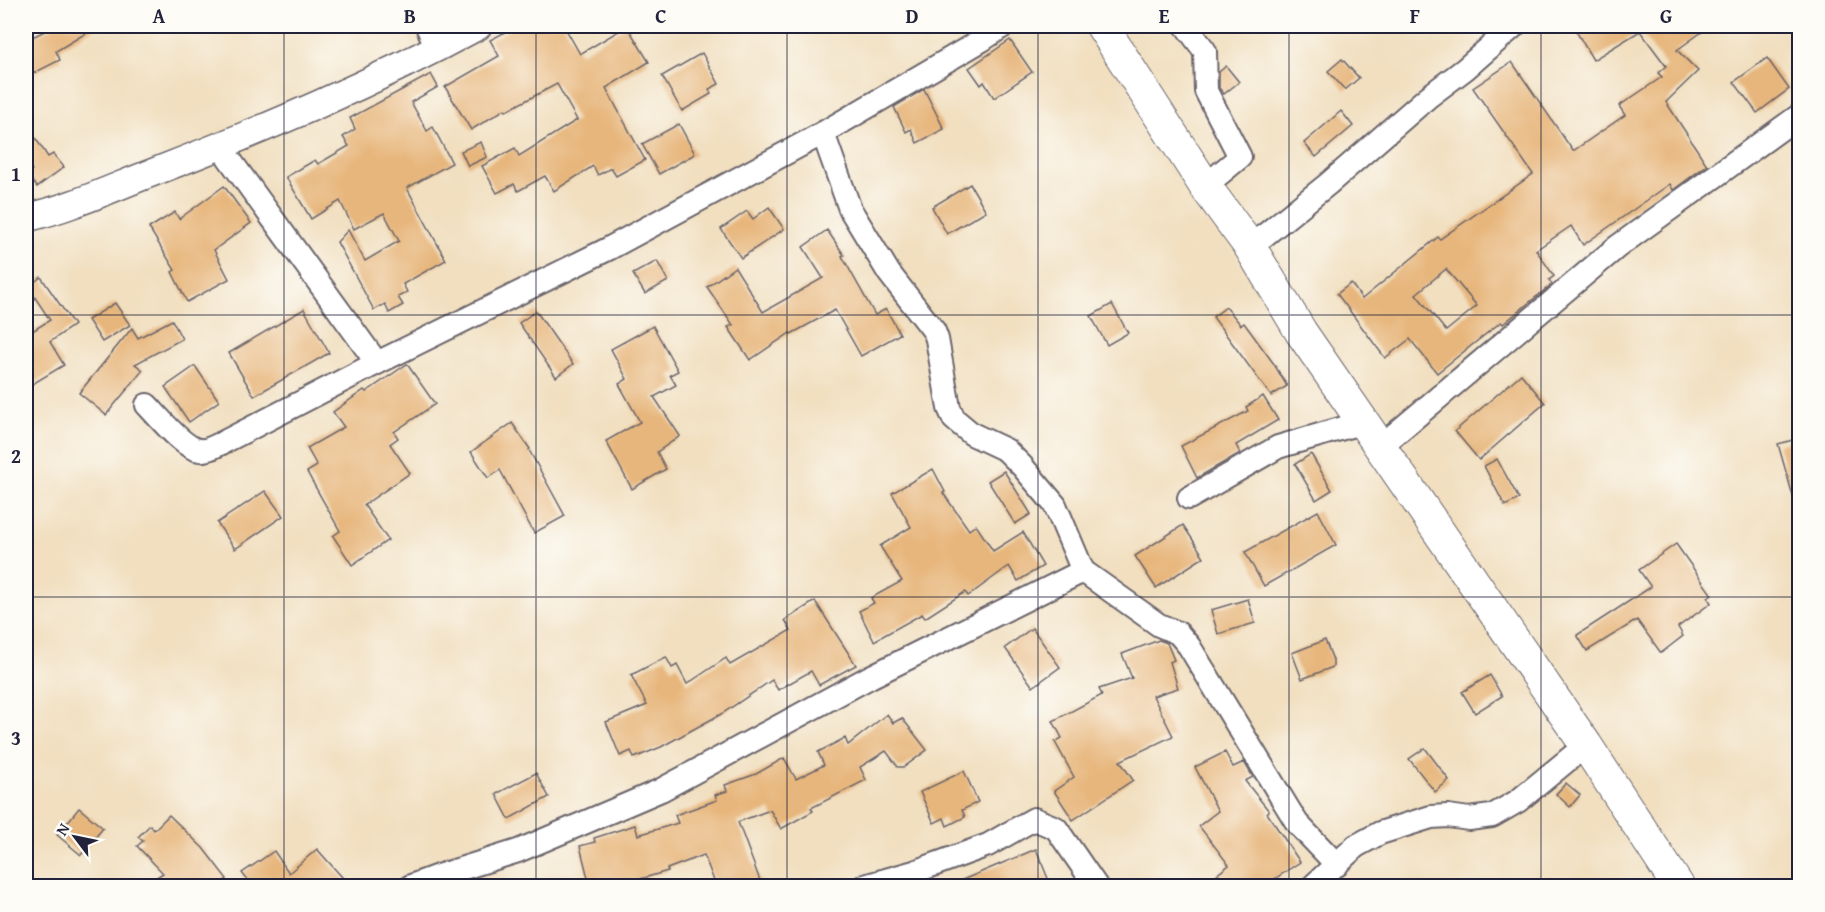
<svg xmlns="http://www.w3.org/2000/svg" width="1825" height="912" viewBox="0 0 1825 912" font-family="'Gentium Book Plus',serif">
	<rect width="100%" height="100%" fill="#fdfcf7"/>
	<filter id="ink" filterUnits="userSpaceOnUse"><feTurbulence type="fractalNoise" baseFrequency=".0167" numOctaves="2"/><feDisplacementMap in="SourceGraphic" scale="12" xChannelSelector="R" yChannelSelector="G"/><feConvolveMatrix kernelMatrix="1 2 1 2 8 2 1 2 1" color-interpolation-filters="sRGB"/></filter>
	<filter id="wash" filterUnits="userSpaceOnUse"><feTurbulence type="fractalNoise" baseFrequency=".008" numOctaves="4" result="noise"/><feDisplacementMap in="SourceGraphic" scale="24" xChannelSelector="R" yChannelSelector="G"/><feGaussianBlur stdDeviation="1.35" result="paint"/><feColorMatrix in="noise" values="0 0 0 0 0 0 0 0 0 0 0 0 0 0 0 0 0 1.4 0 .05"/><feComposite in="paint" operator="in"/></filter>
	<g filter="url(#wash)">
		<rect width="100%" height="100%" fill="#f1dfc0"/>
		<g id="blocks">
			<g fill="#e7b67c" fill-rule="evenodd">
				<path d="M55 26H98L56 51 60 60 26 77V40Z"/>
				<path d="M517 26H564L580 54 627 26 649 62 606 88 645 160 616 176 611 168 598 175 593 166 554 191 545 176 518 191 514 184 497 193 482 166 515 148 519 156 577 120 557 84 506 111 505 109 471 130 445 87 499 56 490 40Z"/>
				<path d="M1573 26H1710L1677 50 1698 71 1666 102 1707 165 1673 190 1670 184 1583 245 1571 226 1536 250 1554 276 1549 280 1552 284 1503 324 1501 322 1437 373 1410 339 1385 358 1337 294 1351 283 1362 299 1438 237 1440 239 1533 174 1473 88 1512 62 1573 151 1625 115 1619 106 1662 77 1658 73 1666 66 1640 31 1593 60ZM1446 269 1477 306 1446 331 1416 294Z"/>
				<path d="M1010 40 1032 72 994 98 984 82 981 85 969 68Z"/>
				<path d="M702 53 719 84 709 89 711 94 682 111 662 76Z"/>
				<path d="M1767 58 1789 89 1757 113 1734 82Z"/>
				<path d="M1342 59 1359 78 1345 90 1328 71Z"/>
				<path d="M1226 66 1239 82 1224 94 1219 88V72Z"/>
				<path d="M431 74 438 87 411 102 427 131 433 127 452 163 407 188 446 260 403 284 407 292 398 297 403 305 389 313 385 304 374 310 337 242 348 230 365 261 399 241 384 213 354 229 340 201 311 219 286 177 315 160 318 164 349 146 343 137 355 129 350 118Z"/>
				<path d="M924 89 944 129 917 143 911 129 906 132 894 107Z"/>
				<path d="M1341 111 1353 126 1316 157 1304 143Z"/>
				<path d="M26 124 48 157 53 154 64 167 37 187 26 174 32 170 26 161Z"/>
				<path d="M679 124 695 154 659 174 642 144Z"/>
				<path d="M481 142 487 157 468 166 461 151Z"/>
				<path d="M970 184 986 211 947 234 932 207Z"/>
				<path d="M224 186 251 223 214 250 229 279 187 302 172 272 175 270 149 228 175 212 179 219Z"/>
				<path d="M769 207 784 229 741 258 721 229 747 211 753 219Z"/>
				<path d="M827 230 844 255 842 256 875 315 886 309 900 334 861 356 835 310 791 334 790 333 750 360 728 327 733 325 707 287 735 267 763 312 823 278 803 247Z"/>
				<path d="M657 261 668 281 645 294 633 274Z"/>
				<path d="M41 277 74 325 50 342 64 365 26 388V335L50 320 28 287Z"/>
				<path d="M115 303 130 325 102 342 88 320Z"/>
				<path d="M1112 304 1128 333 1107 345 1091 316Z"/>
				<path d="M1226 307 1241 325 1244 323 1274 364 1287 386 1271 396 1213 317Z"/>
				<path d="M304 309 329 353 254 396 229 353Z"/>
				<path d="M536 311 573 364 556 377 519 323Z"/>
				<path d="M172 320 182 339 135 364 143 370 106 415 79 393 132 328 138 338Z"/>
				<path d="M653 326 678 371 670 375 676 385 654 397 680 436 657 452 666 469 632 489 606 441 640 422 619 384 627 379 611 349Z"/>
				<path d="M407 364 435 404 394 432 398 438 390 444 410 473 364 505 388 540 352 565 333 536 340 531 307 472 317 466 307 448 344 427 333 412 364 390 366 392Z"/>
				<path d="M195 366 219 401 189 422 165 387Z"/>
				<path d="M1521 374 1545 403 1479 460 1455 431Z"/>
				<path d="M1263 396 1278 420 1236 445 1240 453 1197 478 1181 446 1248 411 1246 407Z"/>
				<path d="M512 423 530 449 529 450 565 516 534 533 500 470 488 478 471 452Z"/>
				<path d="M1800 438V502L1795 503 1778 444Z"/>
				<path d="M1311 454 1332 490 1316 500 1295 464Z"/>
				<path d="M1497 459 1519 499 1505 506 1484 466Z"/>
				<path d="M933 469 945 492 943 493 969 530 976 525 993 551 1023 532 1043 566 1018 581 1009 566 968 596 965 592 925 618 922 614 874 641 859 611 874 603 871 598 902 581 880 546 911 527 892 493Z"/>
				<path d="M1004 471 1031 514 1015 524 988 481Z"/>
				<path d="M265 491 283 516 235 549 217 523Z"/>
				<path d="M1318 511 1336 545 1264 586 1245 552Z"/>
				<path d="M1183 525 1204 557 1156 588 1135 556Z"/>
				<path d="M1676 544 1712 595 1708 598 1711 603 1678 627 1683 636 1661 653 1637 620 1587 651 1577 635 1651 587 1639 570Z"/>
				<path d="M1248 599 1255 623 1218 634 1211 610Z"/>
				<path d="M815 601 856 665 819 685 811 671 778 690 772 680 723 713 661 747 634 758 631 751 620 756 606 722 647 705 631 675 666 657 672 668 677 665 687 684 726 658 730 665 791 630 785 620Z"/>
				<path d="M1032 628 1060 667 1033 687 1005 648Z"/>
				<path d="M1159 640 1167 643 1174 660 1170 662 1178 688 1153 696 1173 736 1120 761 1133 780 1073 820 1054 791 1074 777 1055 742 1062 738 1053 721 1102 695 1099 689 1132 678 1122 654Z"/>
				<path d="M1325 640 1333 660V667L1302 679 1292 653Z"/>
				<path d="M1490 675 1502 696 1475 713 1462 692Z"/>
				<path d="M887 714 893 723 902 718 927 750 904 767H898L886 751 860 767 866 780 811 808 813 811 781 829 770 810 738 822 762 886H716L704 855 667 869 668 871 616 886H590L580 846 595 842 594 838 635 825 638 835 678 823 675 815 717 800 715 795 727 791 725 785 756 774 784 758 796 779 824 765 818 752 845 738 848 745Z"/>
				<path d="M1425 748 1449 780 1435 792 1409 759Z"/>
				<path d="M1225 752 1233 767 1244 762 1253 777 1245 781 1269 811 1267 813 1300 862 1264 886H1202L1229 865 1199 826 1218 811 1195 767Z"/>
				<path d="M964 771 978 802 962 810 965 817 947 826 944 818 934 823 920 792Z"/>
				<path d="M536 773 549 797 509 819 496 794Z"/>
				<path d="M1566 783 1580 795 1570 807 1556 794Z"/>
				<path d="M79 808 103 828 81 855 57 835Z"/>
				<path d="M169 815 203 848 227 879 217 886H143L163 873 137 846 143 841 138 837 150 825 154 830Z"/>
				<path d="M317 849 350 886H252L242 873 274 851 289 873Z"/>
				<path d="M1036 849 1051 886H948Z"/>
			</g>
		</g>
	</g>
	<g filter="url(#ink)">
		<use href="#blocks" fill-opacity="0" stroke="#6a646a" stroke-width="1.5"/>
		<g fill="none" stroke-linecap="round" stroke-linejoin="round">
			<defs>
				<g id="minor">
					<path d="M427 26 437 48"/>
					<path d="M1186 26 1205 51 1206 91 1240 157 1205 186"/>
					<path d="M823 133 850 209 889 273 934 331 937 339 949 408 954 419 972 434 1006 450 1022 466 1055 505 1083 571 1159 625 1178 633 1189 646 1297 823 1337 865"/>
					<path d="M220 146 377 363"/>
					<path d="M1250 247 1328 184 1428 97 1465 69 1514 26"/>
					<path d="M147 405C158 416 184 449 200 450 207 451 215 446 222 443L377 363 608 249 823 133 982 40 1003 26"/>
					<path d="M1381 446 1617 247 1800 115"/>
					<path d="M1189 498 1278 447 1364 422"/>
					<path d="M411 886 438 876 518 851 661 790 870 677 1083 571"/>
					<path d="M864 886 914 872 988 845 1034 819 1056 828 1096 886"/>
					<path d="M1313 886 1356 846 1380 833 1431 817 1448 816 1469 819 1492 816 1518 801 1586 745"/>
				</g>
				<path id="tertiary" d="M26 218C70 208 112 188 154 172 265 129 374 83 478 26"/>
				<path id="secondary" d="M1102 26 1205 186 1250 247 1301 332 1586 745 1678 886"/>
			</defs>
			<use href="#minor" stroke="#6a646a" stroke-width="26"/>
			<use href="#tertiary" stroke="#6a646a" stroke-width="30"/>
			<use href="#secondary" stroke="#6a646a" stroke-width="34"/>
			<use href="#minor" stroke="#fff" stroke-width="22"/>
			<use href="#tertiary" stroke="#fff" stroke-width="27"/>
			<use href="#secondary" stroke="#fff" stroke-width="32"/>
		</g>
	</g>
	<path fill="none" stroke="#22223b" stroke-width="1.5" stroke-opacity="0.55" d="M284 26V886M536 26V886M787 26V886M1038 26V886M1289 26V886M1541 26V886M26 315H1800M26 597H1800"/>
	<rect width="1825" height="912" fill="none" stroke="#fdfcf7" stroke-width="66"/>
	<g transform="translate(75 837) rotate(302)" stroke="#fdfcf7" stroke-width="4.5" paint-order="stroke">
	<path d="M0-4.5L10 22L0 15L-10 22Z" fill="#22223b"/>
	<text y="-9" font-size="16" font-weight="bold" text-anchor="middle" fill="#22223b">N</text>
	</g>
	<rect x="33" y="33" width="1759" height="846" fill="none" stroke="#22223b" stroke-width="2"/>
	<g font-size="20" text-anchor="middle" font-weight="bold" fill="#22223b">
		<text x="159" y="23">A</text>
		<text x="410" y="23">B</text>
		<text x="661" y="23">C</text>
		<text x="912" y="23">D</text>
		<text x="1164" y="23">E</text>
		<text x="1415" y="23">F</text>
		<text x="1666" y="23">G</text>
		<text x="16" y="181">1</text>
		<text x="16" y="463">2</text>
		<text x="16" y="745">3</text>
	</g>
</svg>
